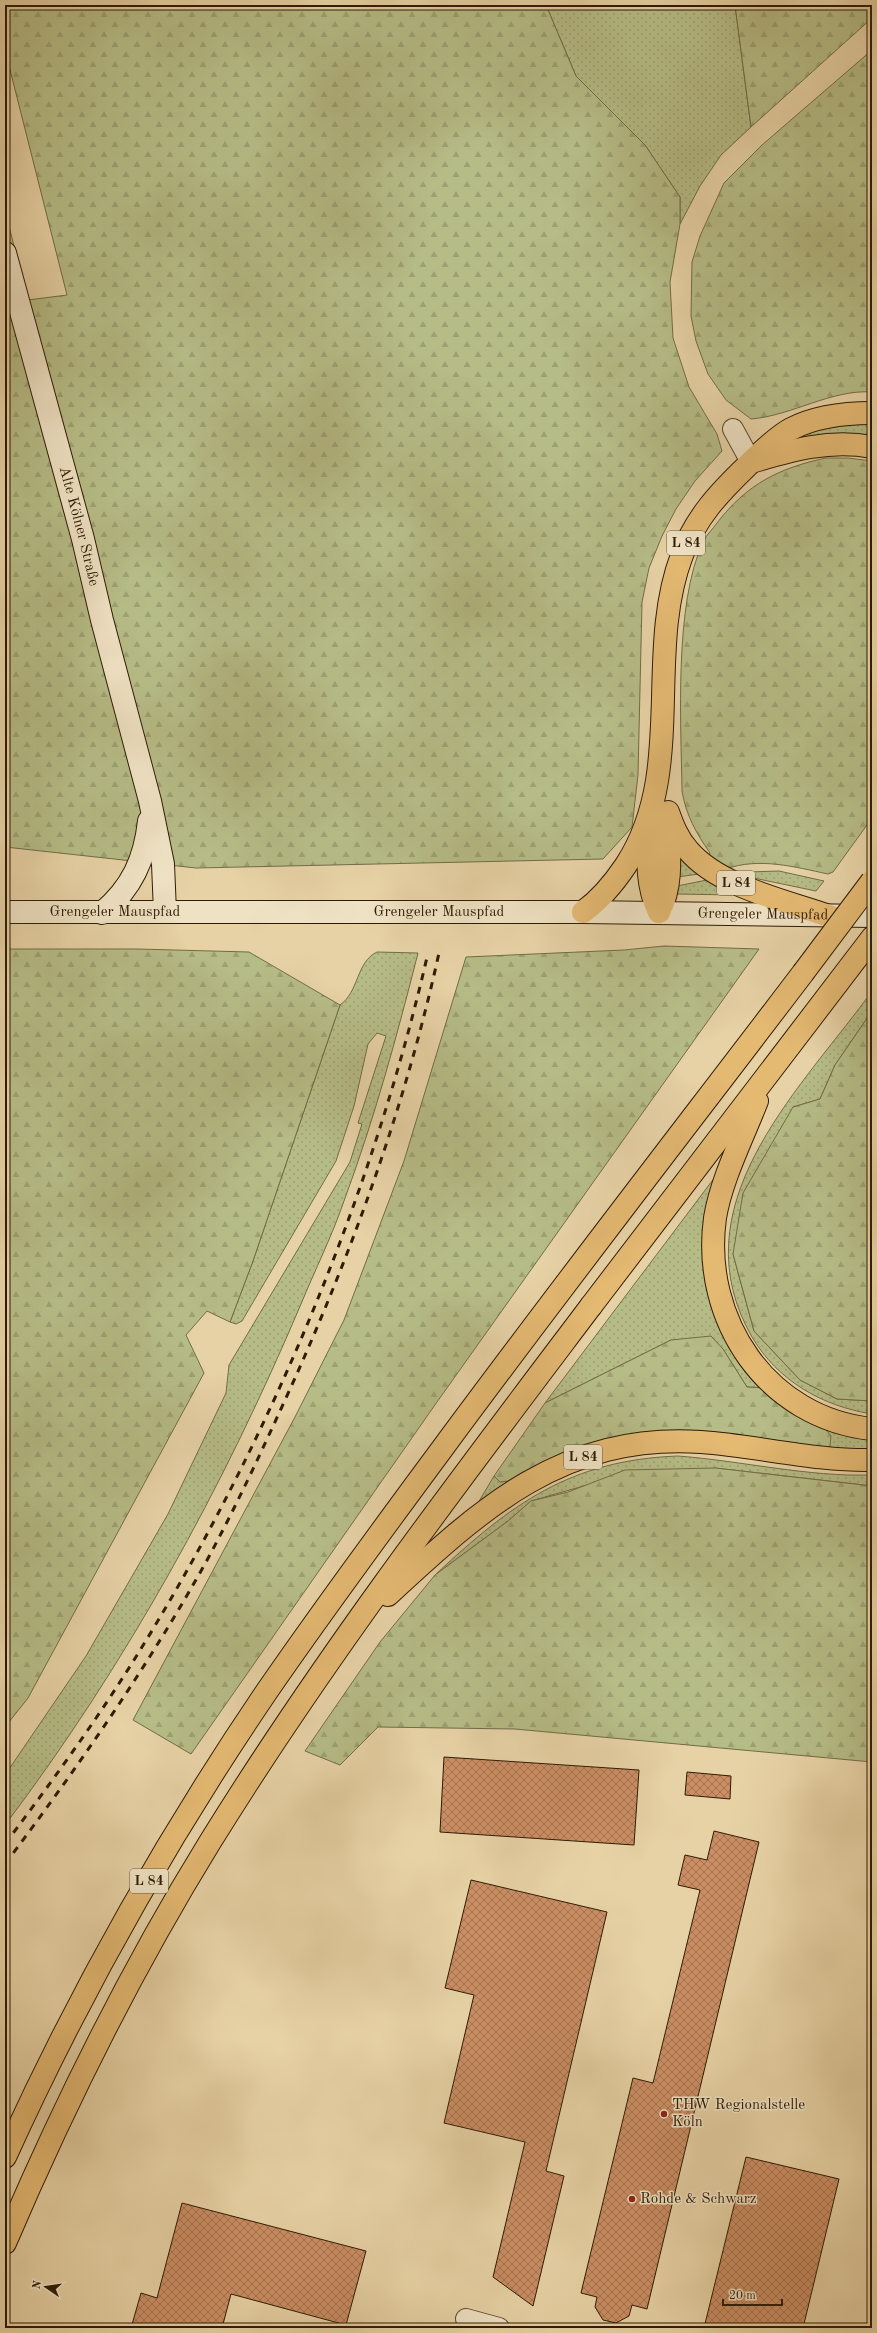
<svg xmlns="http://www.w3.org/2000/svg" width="877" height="2333" viewBox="0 0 877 2333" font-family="'Old Standard TT',serif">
	<defs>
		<pattern id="grass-dots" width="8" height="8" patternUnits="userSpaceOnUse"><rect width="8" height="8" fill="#b6bc86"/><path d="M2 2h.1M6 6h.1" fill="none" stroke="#9da172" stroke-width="1.8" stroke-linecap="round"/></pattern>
		<pattern id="forest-firs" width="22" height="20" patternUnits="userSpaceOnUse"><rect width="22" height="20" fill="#b6bc86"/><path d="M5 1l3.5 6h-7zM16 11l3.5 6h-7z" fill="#9da172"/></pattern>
		<pattern id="building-cross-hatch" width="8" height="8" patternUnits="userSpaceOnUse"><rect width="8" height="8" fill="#cb8e64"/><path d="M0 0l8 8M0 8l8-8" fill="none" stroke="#a57350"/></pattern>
	</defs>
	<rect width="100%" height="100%" fill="#e7d2a5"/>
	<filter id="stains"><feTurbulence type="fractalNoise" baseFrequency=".005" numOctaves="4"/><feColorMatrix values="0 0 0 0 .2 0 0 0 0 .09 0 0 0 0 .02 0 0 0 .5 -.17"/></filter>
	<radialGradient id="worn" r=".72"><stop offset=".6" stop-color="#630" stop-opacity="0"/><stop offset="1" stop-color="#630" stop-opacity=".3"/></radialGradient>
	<g fill="url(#grass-dots)" stroke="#726c45">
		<path d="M546 5H735L751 127 721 155 700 186 680 224V197L645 145 576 76Z"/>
		<path d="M872 420V440L776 445 796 434Z"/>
		<path d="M677 854 699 874 677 877Z"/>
		<path d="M779 871 824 881 816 891 739 875 748 872Z"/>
		<path d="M707 880 732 892V895L677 894V886Z"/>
		<path d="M377 952 418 953C397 1036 374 1120 344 1201 332 1236 315 1270 301 1304 223 1488 126 1665 5 1825V1775L86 1656 168 1514 226 1393 229 1365 350 1162 362 1124 358 1123 386 1036 377 1033 368 1044 354 1106 336 1161 242 1321 236 1324 230 1322 253 1261 340 1005C359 992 356 962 377 952Z"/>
		<path d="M867 998 872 1000V1011L835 1065 820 1099 793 1107 733 1254 754 1331 800 1380 837 1399 872 1401V1414C822 1406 778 1381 752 1337 678 1208 795 1095 867 998Z"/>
		<path d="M718 1173 706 1255 766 1388 747 1387 723 1349 671 1340 545 1403Z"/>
		<path d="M822 1425 872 1437V1455L819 1451Z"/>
		<path d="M678 1456C743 1461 807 1477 872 1475V1486L715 1468 594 1483 531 1501 508 1521 435 1575C511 1504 570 1460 678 1456Z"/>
		<path d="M494 1476 500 1482 516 1480 479 1505 478 1503Z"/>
	</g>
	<g fill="url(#forest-firs)" stroke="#726c45">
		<path d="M5 5H546L576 76 645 145 680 197V224L670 282 673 338 689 387 717 434 722 451 695 481 676 509 662 536 649 568 642 602 638 775 632 827 603 859 196 868 5 847V211L28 300 67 295 5 50Z"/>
		<path d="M735 5H872V18L751 127Z"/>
		<path d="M872 50V392C832 389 791 416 751 419L726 400 708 374 696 341 691 316 692 262 700 236 724 183 762 145Z"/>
		<path d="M826 458H848L872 461V818L833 872 828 874C795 867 759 857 726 869L708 856 710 853C696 833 686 815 682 791 681 722 674 605 703 542 706 535 713 529 717 523 747 484 779 468 826 458Z"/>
		<path d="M664 946 759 949 437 1402 191 1754 133 1720 295 1417 344 1320 404 1161 466 957 624 950Z"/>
		<path d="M5 949H137L249 952 340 1005 253 1261 230 1322 207 1311 186 1335 204 1373 28 1698 5 1727Z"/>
		<path d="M872 1011V1401L837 1399 800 1380 754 1331 733 1254 743 1193 793 1107 820 1099 835 1065Z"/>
		<path d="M711 1336 723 1349 747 1387 766 1388 822 1425 831 1436 830 1446 819 1451 605 1442 548 1460 516 1480 500 1482 494 1476 545 1403 671 1340Z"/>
		<path d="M715 1468 872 1486V1762L515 1729 378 1727 340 1765 305 1751 380 1642 435 1575 508 1521 531 1501 568 1492 625 1470Z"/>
	</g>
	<g fill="url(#building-cross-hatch)" stroke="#2e1b04">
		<path d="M444 1757 639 1770 634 1845 440 1832Z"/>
		<path d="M687 1772 731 1776 730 1799 685 1795Z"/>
		<path d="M714 1831 759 1842 647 2309 632 2305 629 2316 616 2323 603 2320 595 2307 597 2297 581 2293 633 2078 653 2083 700 1890 678 1885 685 1855 707 1860Z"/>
		<path d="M471 1880 607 1912 546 2171 564 2176 533 2306 493 2277 525 2142 444 2123 474 1995 445 1988Z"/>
		<path d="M746 2157 839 2179 803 2328H704Z"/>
		<path d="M182 2203 366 2251 346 2325 231 2294 222 2328H131L141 2293 157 2298Z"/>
	</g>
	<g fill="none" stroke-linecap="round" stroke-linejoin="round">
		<defs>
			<g id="minor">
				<path d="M733 429 751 462"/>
				<path d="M466 2319 499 2328"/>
			</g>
			<g id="secondary">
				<path id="s1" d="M5 253 83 539 102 620 150 801 163 864 165 912"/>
				<path id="s2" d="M5 912H583L872 916"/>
				<path d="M102 913C132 888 145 859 149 821"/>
			</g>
			<g id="trunk">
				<path d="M668 812C673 826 678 839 688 850 719 887 787 901 832 917"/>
				<path d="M649 828C648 858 646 885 659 912"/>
				<path d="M583 912C601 899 614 883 626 865 687 771 644 655 682 555 695 518 720 492 747 466 758 455 778 436 791 429 814 417 846 413 872 413"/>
				<path d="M659 912C673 885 669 853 668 822"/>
				<path d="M757 1101C743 1137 721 1180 715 1218 701 1320 767 1418 872 1429"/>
				<path d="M591 1306 872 938"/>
			</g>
			<g id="motorway">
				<path d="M751 462C792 450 830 439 872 447"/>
				<path d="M388 1595C482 1508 563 1433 701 1442 758 1446 814 1461 872 1460"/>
				<path d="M5 2157C78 1996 166 1840 265 1694 322 1611 382 1530 442 1449 560 1289 682 1132 803 973"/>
				<path d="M5 2243C64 2105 131 1970 210 1842 325 1656 459 1481 591 1306"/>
			</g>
		</defs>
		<use href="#minor" stroke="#5c492c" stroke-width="22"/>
		<use href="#secondary" stroke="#2e1b04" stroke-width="24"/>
		<use href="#trunk" stroke="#2e1b04" stroke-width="24"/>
		<use href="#motorway" stroke="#2e1b04" stroke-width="24"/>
		<use href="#minor" stroke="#efe2c4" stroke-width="20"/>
		<use href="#secondary" stroke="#efe2c4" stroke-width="22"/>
		<use href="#trunk" stroke="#e4b972" stroke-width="22"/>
		<use href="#motorway" stroke="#e4b972" stroke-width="22"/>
		<g stroke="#2e1b04" stroke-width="3" stroke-dasharray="7 7" stroke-linecap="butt">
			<path d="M5 1844C50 1784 94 1724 134 1660 267 1447 372 1197 428 953"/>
			<path d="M5 1864C78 1767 147 1668 206 1562 237 1505 264 1446 291 1387 354 1247 406 1103 439 953"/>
		</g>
		<defs>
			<path id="motorway-bridge" d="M803 973 872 881"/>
		</defs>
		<use href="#motorway-bridge" stroke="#2e1b04" stroke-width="24" stroke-linecap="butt"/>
		<use href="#motorway-bridge" stroke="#e4b972" stroke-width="22"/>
	</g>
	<g fill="#8f2418" stroke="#efe2c4" stroke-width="1.5">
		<circle cx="664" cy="2114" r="4"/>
		<circle cx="632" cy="2199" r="4"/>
	</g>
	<g text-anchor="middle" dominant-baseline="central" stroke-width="3" stroke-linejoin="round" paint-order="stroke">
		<g fill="#efe2c4" stroke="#68573e" stroke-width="1">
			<rect x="667" y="531" width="38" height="24" rx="3"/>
			<rect x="717" y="871" width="38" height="24" rx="3"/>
			<rect x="564" y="1445" width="38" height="24" rx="3"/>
			<rect x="130" y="1869" width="38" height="24" rx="3"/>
		</g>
		<g font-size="14" font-weight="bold" fill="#2e1b04">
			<text x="686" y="543">L 84</text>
			<text x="736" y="883">L 84</text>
			<text x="583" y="1457">L 84</text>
			<text x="149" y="1881">L 84</text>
		</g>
		<g font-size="15" fill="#2e1b04" stroke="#efe2c4">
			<text stroke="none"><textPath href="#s1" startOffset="283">Alte Kölner Straße</textPath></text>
			<text stroke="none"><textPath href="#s2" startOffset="110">Grengeler Mauspfad</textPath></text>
			<text stroke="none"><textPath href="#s2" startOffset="434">Grengeler Mauspfad</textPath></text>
			<text stroke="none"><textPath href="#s2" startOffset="758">Grengeler Mauspfad</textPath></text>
		</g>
		<g font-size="15" fill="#2e1b04" stroke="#efe2c4" text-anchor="start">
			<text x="672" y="2105">THW Regionalstelle<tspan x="672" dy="17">Köln</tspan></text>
			<text x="640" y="2199">Rohde &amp; Schwarz</text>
		</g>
	</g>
	<rect width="877" height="2333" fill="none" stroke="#e7d2a5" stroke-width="20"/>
	<rect x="6" y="6" width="865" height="2321" fill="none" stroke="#2e1b04" stroke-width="2"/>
	<rect x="10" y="10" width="857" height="2313" fill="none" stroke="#2e1b04"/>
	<g transform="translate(46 2287) rotate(283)" stroke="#efe2c4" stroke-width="3" paint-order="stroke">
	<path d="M0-3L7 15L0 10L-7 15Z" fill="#2e1b04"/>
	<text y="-6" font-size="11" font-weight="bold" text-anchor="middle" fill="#2e1b04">N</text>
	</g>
	<path d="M723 2299v6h59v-6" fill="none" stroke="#2e1b04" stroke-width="2"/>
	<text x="729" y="2299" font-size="12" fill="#2e1b04" stroke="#efe2c4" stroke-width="3" paint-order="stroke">20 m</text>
	<rect width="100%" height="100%" filter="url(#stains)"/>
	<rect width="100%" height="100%" fill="url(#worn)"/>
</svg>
